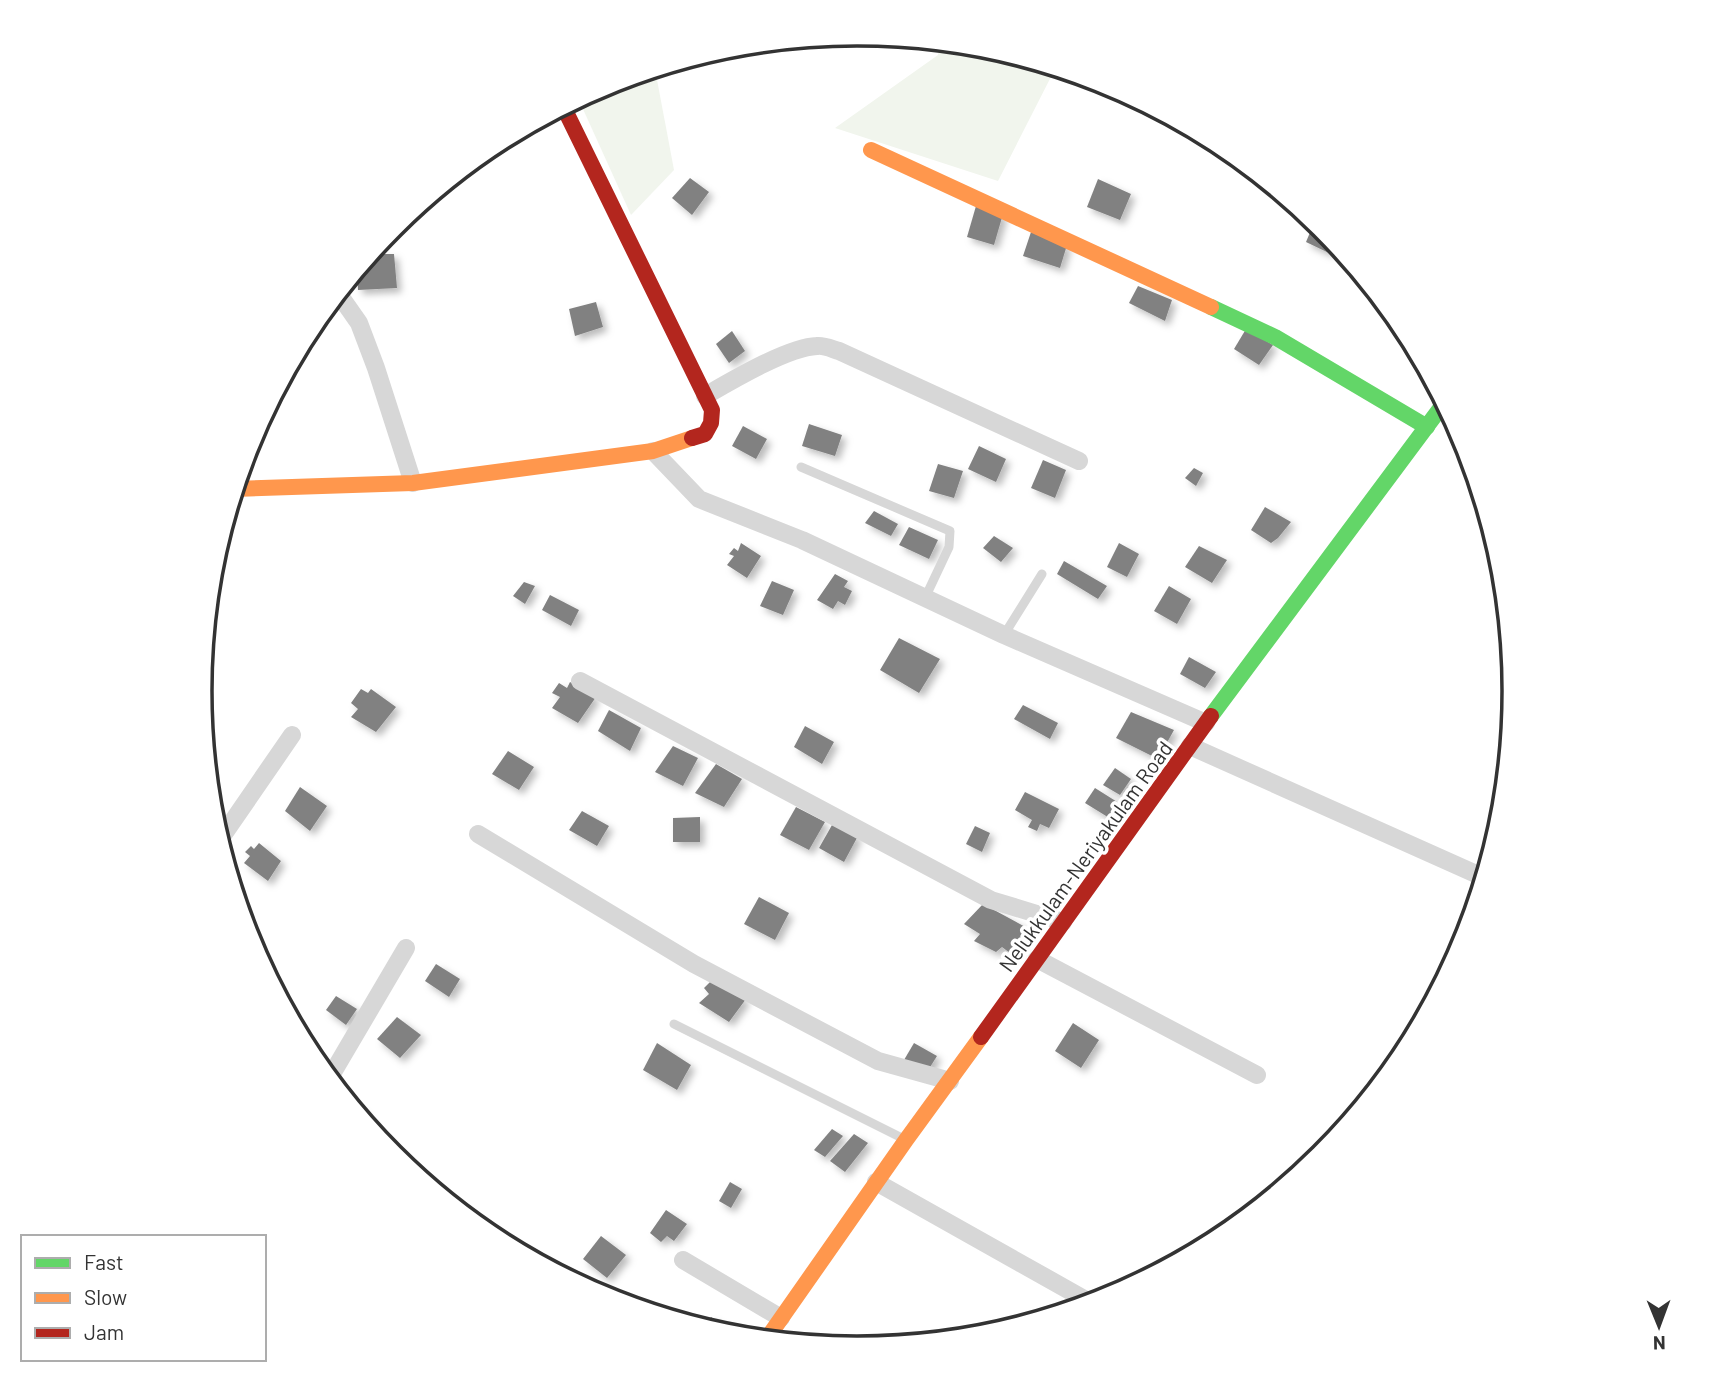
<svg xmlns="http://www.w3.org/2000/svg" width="1715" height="1382" viewBox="0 0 1715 1382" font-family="Barlow,sans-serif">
	<defs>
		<filter id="shadow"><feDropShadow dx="4.5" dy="4.5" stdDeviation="3.5" flood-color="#0004"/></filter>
	</defs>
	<rect width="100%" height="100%" fill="#fff"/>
	<g fill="#f1f5ed">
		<path d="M940 41 986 46 1056 67 998 181 835 128 938 55Z"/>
		<path d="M655 69 674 170 631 215 578 98 606 83Z"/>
	</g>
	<g fill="#818181" filter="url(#shadow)">
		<path d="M690 178 709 192 692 215 672 198Z"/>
		<path d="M1098 179 1131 194 1120 220 1087 207Z"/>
		<path d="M976 206 1003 214 994 245 967 237Z"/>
		<path d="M1314 223 1323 226 1334 239 1329 253 1306 242Z"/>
		<path d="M1031 232 1067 245 1060 268 1023 256Z"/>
		<path d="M369 254H394L397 288 358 290 357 269Z"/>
		<path d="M1138 286 1172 300 1165 321 1129 303Z"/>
		<path d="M596 302 603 327 575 336 569 309Z"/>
		<path d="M1246 329 1273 345 1259 365 1234 349Z"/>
		<path d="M732 331 745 351 729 363 716 344Z"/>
		<path d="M809 424 842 435 835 456 802 446Z"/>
		<path d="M743 426 767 439 756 459 732 446Z"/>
		<path d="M979 446 1006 459 996 482 968 469Z"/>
		<path d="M1043 460 1066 470 1055 498 1031 488Z"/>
		<path d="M938 464 963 471 954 498 929 491Z"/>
		<path d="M1194 468 1203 473 1196 486 1185 478Z"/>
		<path d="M1265 507 1291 522 1278 538 1271 543 1251 530Z"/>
		<path d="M874 511 898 524 891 536 865 523Z"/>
		<path d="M909 527 938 540 929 559 899 545Z"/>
		<path d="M994 536 1013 548 1001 562 983 548Z"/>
		<path d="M741 543 761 556 747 578 727 565 734 556 729 554 734 548 738 551Z"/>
		<path d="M1119 543 1139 554 1127 577 1107 567Z"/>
		<path d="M1199 546 1227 560 1212 583 1185 567Z"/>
		<path d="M1064 561 1107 586 1098 599 1057 574Z"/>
		<path d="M835 574 848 581 844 587 852 591 845 605 838 601 833 609 817 600Z"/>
		<path d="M772 581 794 590 783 615 760 606Z"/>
		<path d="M524 582 535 586 525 604 513 596Z"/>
		<path d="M1169 586 1191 599 1177 624 1154 611Z"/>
		<path d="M550 595 579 610 571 626 542 610Z"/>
		<path d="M899 638 940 659 919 693 880 670Z"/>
		<path d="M1189 657 1216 672 1205 688 1180 674Z"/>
		<path d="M570 682 596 697 578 723 552 708 560 697 552 693 559 683 567 688Z"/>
		<path d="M361 689 368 693 371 689 396 707 376 732 351 717 358 709 351 703Z"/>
		<path d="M1023 705 1058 723 1050 739 1014 719Z"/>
		<path d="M609 710 641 728 630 751 598 731Z"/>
		<path d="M1131 712 1174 730 1158 759 1116 738Z"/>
		<path d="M805 726 834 742 822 764 794 747Z"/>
		<path d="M673 746 698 758 683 786 655 772Z"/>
		<path d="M508 751 534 767 519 790 492 774Z"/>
		<path d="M716 764 742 779 724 807 695 793Z"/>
		<path d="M1115 768 1131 779 1120 795 1103 785Z"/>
		<path d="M300 787 327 806 310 831 285 811Z"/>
		<path d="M1095 788 1122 805 1111 819 1085 803Z"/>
		<path d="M1025 792 1059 809 1049 828 1040 824 1037 831 1028 827 1032 820 1015 810Z"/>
		<path d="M796 807 825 822 809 850 780 835Z"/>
		<path d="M582 811 609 826 597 846 569 830Z"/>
		<path d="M700 817V842H673V818Z"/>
		<path d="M832 825 858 836 844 862 819 848Z"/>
		<path d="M975 826 990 833 982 852 966 844Z"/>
		<path d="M259 843 281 861 268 881 244 863 250 856 245 852 251 846 254 849Z"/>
		<path d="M759 897 789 913 775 940 744 924Z"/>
		<path d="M983 904 1031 930 1014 956 1002 947 996 952 974 941 980 934 964 924Z"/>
		<path d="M436 964 460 979 449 997 425 981Z"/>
		<path d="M711 981 746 999 729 1022 699 1003 709 994 704 988Z"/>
		<path d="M336 996 357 1009 346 1025 326 1010Z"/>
		<path d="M397 1017 421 1035 400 1058 377 1039Z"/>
		<path d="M1073 1023 1099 1040 1081 1068 1055 1051Z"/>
		<path d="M657 1043 691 1065 677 1090 643 1070Z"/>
		<path d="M914 1043 937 1056 927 1072 904 1060Z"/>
		<path d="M362 1109 372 1127 369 1128 356 1112Z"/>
		<path d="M832 1129 843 1136 825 1157 814 1150Z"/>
		<path d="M854 1134 868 1143 845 1172 830 1161Z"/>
		<path d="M730 1182 742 1189 731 1208 719 1201Z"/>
		<path d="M666 1210 687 1224 674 1241 667 1236 661 1242 650 1233Z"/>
		<path d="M601 1236 626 1255 607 1278 583 1259Z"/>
		<path d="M711 1317 737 1334 734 1337 703 1328Z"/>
	</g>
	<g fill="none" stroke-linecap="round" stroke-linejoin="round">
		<g stroke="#d7d7d7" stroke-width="9">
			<path d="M801 467 950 531 949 547 925 598"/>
			<path d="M1004 635 1042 574"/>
			<path d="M674 1024 904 1139"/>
		</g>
		<g stroke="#d7d7d7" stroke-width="18">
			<path d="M338 293 359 323 376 368 413 483"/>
			<path d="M705 396C731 381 788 347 817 346 824 345 832 349 839 351L1079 461"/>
			<path d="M653 451 699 499 802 540 1004 635 1206 723"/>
			<path d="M580 681 991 900 1063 922"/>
			<path d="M1190 746 1485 878"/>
			<path d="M478 834 694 964 878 1061 950 1081"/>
			<path d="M219 841 292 735"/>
			<path d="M1037 959 1257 1075"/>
			<path d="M329 1079 406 948"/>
			<path d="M876 1182 1093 1304"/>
			<path d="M683 1260 781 1318"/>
		</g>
		<g stroke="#63d668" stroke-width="16">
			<path d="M1211 307 1275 337 1427 427"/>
			<path d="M1211 716 1445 402"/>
		</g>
		<g stroke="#ff974d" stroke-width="16">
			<path d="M871 150 1211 307"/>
			<path d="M235 489 413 483 653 451 692 438"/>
			<path d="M766 1340 906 1140 981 1037"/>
		</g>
		<g stroke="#b3261e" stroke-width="16">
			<path d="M563 106 712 410 711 423 705 434 692 438"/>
			<path d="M981 1037 1211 716"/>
		</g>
	</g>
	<g text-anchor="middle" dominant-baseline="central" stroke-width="7" stroke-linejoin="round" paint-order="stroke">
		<g font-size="21" fill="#333" stroke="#fff">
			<text transform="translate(1085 856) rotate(-54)">Nelukkulam-Neriyakulam Road</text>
		</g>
	</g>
	<path d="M0 0H1715V1382H0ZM212 691a645 645 0 1 1 1290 0a645 645 0 1 1-1290 0Z" fill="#fff" fill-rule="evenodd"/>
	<path fill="none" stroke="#333" stroke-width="3.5" d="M212 691a645 645 0 1 1 1290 0a645 645 0 1 1-1290 0Z"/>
	<rect x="21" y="1235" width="245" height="126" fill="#ffffff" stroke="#adadad" stroke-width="2"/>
	<rect x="35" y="1258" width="35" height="10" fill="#63d668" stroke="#adadad" stroke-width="2"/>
	<text x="84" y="1270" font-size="21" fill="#333333">Fast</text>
	<rect x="35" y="1293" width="35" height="10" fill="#ff974d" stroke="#adadad" stroke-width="2"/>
	<text x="84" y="1305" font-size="21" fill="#333333">Slow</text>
	<rect x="35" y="1328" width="35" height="10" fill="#b3261e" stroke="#adadad" stroke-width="2"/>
	<text x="84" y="1340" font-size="21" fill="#333333">Jam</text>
	<g transform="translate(1659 1326) rotate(179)" stroke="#ffffff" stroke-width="5" paint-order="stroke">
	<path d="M0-5L12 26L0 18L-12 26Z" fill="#333333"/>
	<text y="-10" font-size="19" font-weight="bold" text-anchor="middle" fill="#333333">N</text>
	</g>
</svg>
